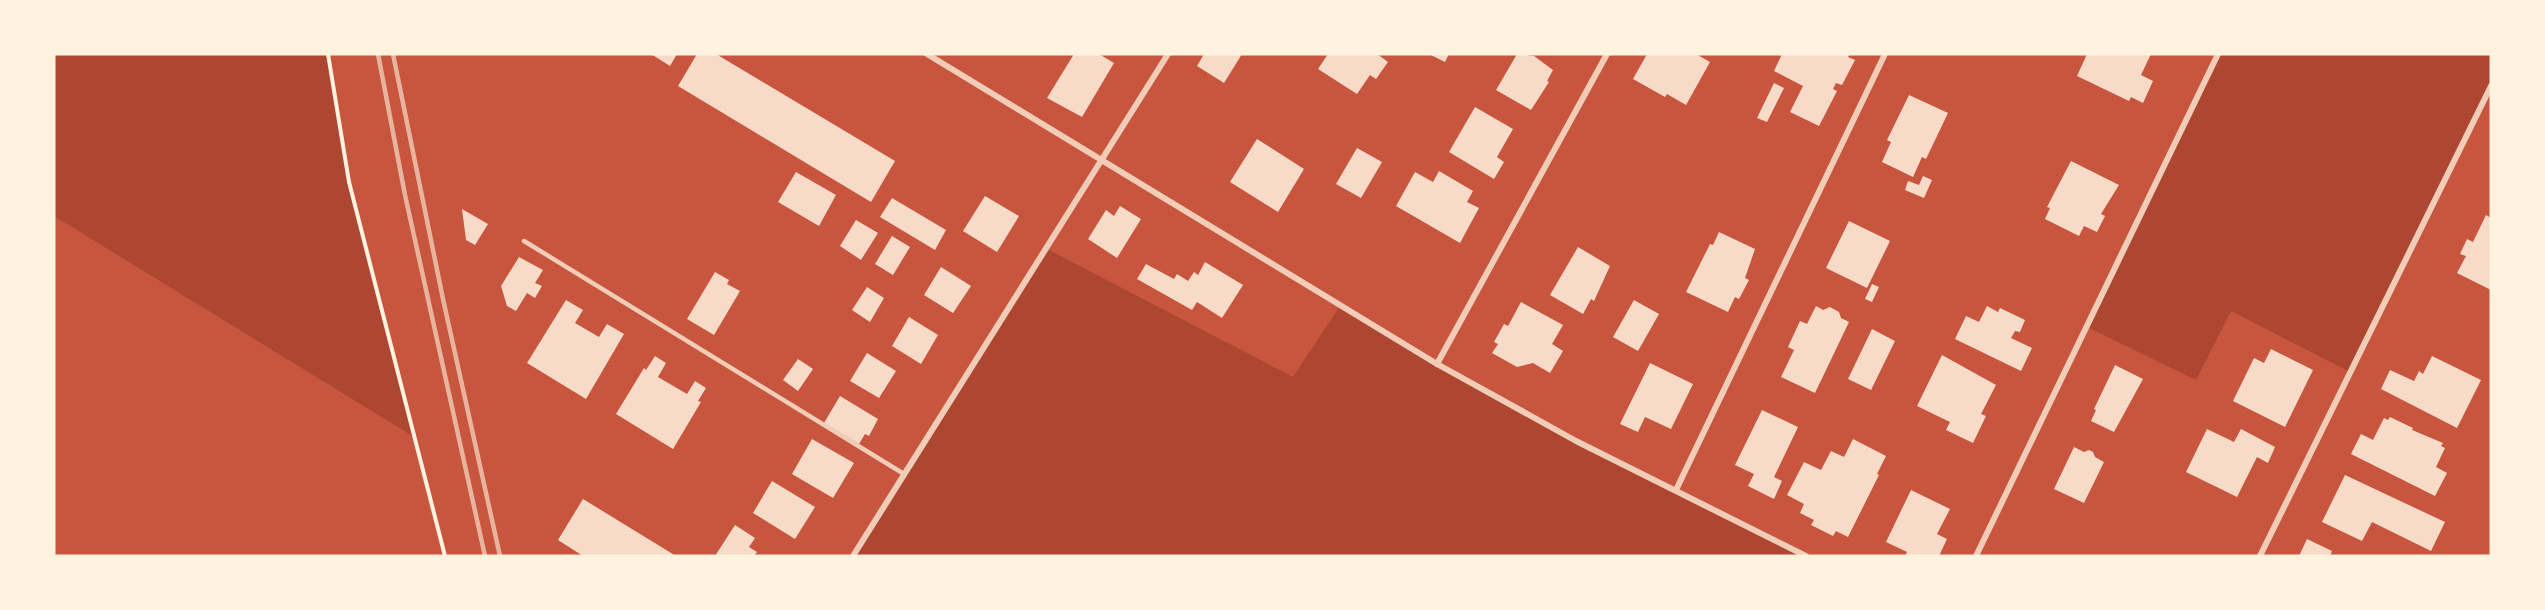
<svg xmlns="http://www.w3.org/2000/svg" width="2545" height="610" viewBox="0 0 2545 610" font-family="Arial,sans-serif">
	<rect width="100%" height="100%" fill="#c8553d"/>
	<g fill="#ae4732">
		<path d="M54 54H328L349 182 414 437 54 216Z"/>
		<path d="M2218 54H2491V86L2350 372 2231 311 2196 380 2087 327Z"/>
		<path d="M1047 249 1293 377 1340 306 1576 441 1806 556H853Z"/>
	</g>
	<g fill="#f7dbc8">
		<path d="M651 54H677L670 66Z"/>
		<path d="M697 54H716L895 161 871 202 678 86Z"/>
		<path d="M1074 54H1099L1114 63 1082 117 1047 98Z"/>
		<path d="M1204 54H1242L1224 83 1197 66Z"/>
		<path d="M1328 54H1377L1388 62 1376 79 1370 75 1357 94 1318 69Z"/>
		<path d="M1429 54H1449L1445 62Z"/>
		<path d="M1517 54 1534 56 1553 70 1547 81 1549 82 1531 110 1496 90Z"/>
		<path d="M1647 54H1696L1710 62 1686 105 1667 94 1665 97 1633 79Z"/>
		<path d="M1782 54H1850L1848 57 1855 60 1842 85 1836 83 1833 89 1837 91 1819 126 1790 112 1803 86 1774 71Z"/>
		<path d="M2087 54H2151L2141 75 2153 81 2143 103 2131 97 2129 101 2077 76Z"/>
		<path d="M1774 83 1784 88 1767 122 1757 118Z"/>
		<path d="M1909 95 1948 113 1926 159 1922 157 1913 177 1882 162 1891 142 1887 140Z"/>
		<path d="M1475 107 1513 129 1497 157 1504 162 1494 179 1449 152Z"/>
		<path d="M1257 139 1304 169 1278 212 1230 182Z"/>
		<path d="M1357 148 1382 162 1361 198 1336 184Z"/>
		<path d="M2071 161 2119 185 2101 214 2105 216 2097 232 2084 226 2079 236 2045 219 2050 208 2047 207Z"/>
		<path d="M1439 171 1473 191 1467 202 1479 208 1460 243 1396 206 1415 172 1433 182Z"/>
		<path d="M796 172 836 195 819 226 778 202Z"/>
		<path d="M1923 176 1932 180 1924 198 1905 190 1908 181 1919 185Z"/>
		<path d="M985 196 1019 216 997 252 963 231Z"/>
		<path d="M892 198 946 230 935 250 880 217Z"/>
		<path d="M1120 206 1141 219 1117 258 1088 239 1106 210 1114 216Z"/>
		<path d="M462 209 488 224 475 245 466 240Z"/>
		<path d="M2486 215 2491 218V290L2457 273 2466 256 2460 254 2467 239 2473 242Z"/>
		<path d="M856 220 878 233 861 260 840 246Z"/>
		<path d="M1849 221 1890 241 1867 288 1826 268Z"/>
		<path d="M1719 232 1755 249 1745 278 1749 280 1739 299 1735 297 1728 312 1686 292 1710 244 1713 245Z"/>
		<path d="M892 236 910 247 893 275 875 264Z"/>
		<path d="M1578 247 1610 266 1594 301 1591 299 1583 314 1550 295Z"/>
		<path d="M519 257 543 270 535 283 542 286 535 298 527 293 516 311 507 306 501 286Z"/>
		<path d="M1205 262 1243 285 1222 318 1197 302 1192 310 1137 279 1146 264 1174 279 1177 274 1188 281 1194 272 1198 275Z"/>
		<path d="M941 267 971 286 953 313 924 295Z"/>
		<path d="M715 272 729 280 727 284 740 291 714 335 687 319Z"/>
		<path d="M1872 284 1879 287 1872 302 1865 299Z"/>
		<path d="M867 287 884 298 870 322 852 310Z"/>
		<path d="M566 300 583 310 575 323 599 337 607 324 624 334 586 399 527 363Z"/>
		<path d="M1634 300 1659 314 1638 351 1613 337Z"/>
		<path d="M1521 302 1563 325 1552 344 1563 351 1550 373 1533 363 1517 367 1492 353 1498 344 1494 342 1504 324 1508 326Z"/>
		<path d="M1816 306 1823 310 1830 307 1839 312 1841 318 1849 322 1815 393 1781 377 1794 350 1788 347 1800 321 1807 324Z"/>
		<path d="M1987 306 1998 312 2000 308 2025 320 2020 332 2015 331 2011 338 2032 348 2021 371 1955 339 1966 316 1979 322Z"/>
		<path d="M909 317 938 335 921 364 892 346Z"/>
		<path d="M1872 329 1895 341 1871 390 1848 379Z"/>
		<path d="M2271 349 2313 370 2285 427 2233 401 2254 358 2264 363Z"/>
		<path d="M867 353 896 371 879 398 850 381Z"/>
		<path d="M1942 355 1996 385 1981 414 1986 416 1973 443 1946 430 1950 422 1917 406Z"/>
		<path d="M655 356 666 363 658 377 687 394 695 381 706 388 698 401 701 402 673 449 616 414 644 368 646 370Z"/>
		<path d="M2432 356 2481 380 2457 428 2381 389 2390 370 2414 381 2419 371 2423 374Z"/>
		<path d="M798 359 813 369 798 391 783 380Z"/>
		<path d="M1650 363 1693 384 1671 429 1645 417 1638 432 1620 424Z"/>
		<path d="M2115 365 2143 379 2114 432 2091 421 2096 410 2094 409Z"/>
		<path d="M840 396 878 419 869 436 865 434 859 444 824 423Z"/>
		<path d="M1762 410 1798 427 1774 477 1782 481 1774 499 1748 486 1754 474 1735 465Z"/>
		<path d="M2390 417 2413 428 2412 430 2443 443 2441 446 2445 448 2436 467 2447 473 2435 496 2351 454 2361 434 2373 440 2384 418 2388 420Z"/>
		<path d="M2207 429 2234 442 2241 429 2275 447 2268 463 2257 457 2237 497 2186 472Z"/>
		<path d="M812 439 854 463 833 498 792 474Z"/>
		<path d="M1853 439 1886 456 1877 474 1879 475 1848 537 1836 531 1833 536 1811 525 1814 520 1800 513 1804 504 1787 495 1804 462 1821 470 1831 451 1844 457Z"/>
		<path d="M2074 447 2084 452 2089 450 2093 452 2095 457 2104 462 2084 503 2054 489Z"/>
		<path d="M2345 475 2445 522 2431 551 2372 522 2362 541 2322 522Z"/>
		<path d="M772 481 815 507 795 539 753 513Z"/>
		<path d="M1911 490 1950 509 1937 534 1947 539 1939 556H1905L1907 552 1886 542Z"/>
		<path d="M583 499 676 556H583L558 540Z"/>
		<path d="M735 525 755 538 749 547 757 552 754 556H715Z"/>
		<path d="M2307 539 2332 551 2330 556H2299Z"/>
	</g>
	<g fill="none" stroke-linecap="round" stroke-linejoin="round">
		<path stroke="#fff3e0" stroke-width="4" d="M328 54 349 182 445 556"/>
		<path stroke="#f1ccb7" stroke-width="4.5" d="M524 241 904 474"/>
		<g stroke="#f1ccb7" stroke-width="6">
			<path d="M927 54 1437 364 1576 441 1806 556"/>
			<path d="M1437 364 1607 54"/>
			<path d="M1676 490 1885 54"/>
			<path d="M853 556 1168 54"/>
			<path d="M1976 556 2218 54"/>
			<path d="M2260 556 2491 86"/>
		</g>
		<g stroke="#e9b49f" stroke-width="4.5">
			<path d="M378 54 405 195 485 556"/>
			<path d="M393 54 443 299 500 556"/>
		</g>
	</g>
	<rect width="2545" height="610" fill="none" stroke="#fff3e0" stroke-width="111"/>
</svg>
